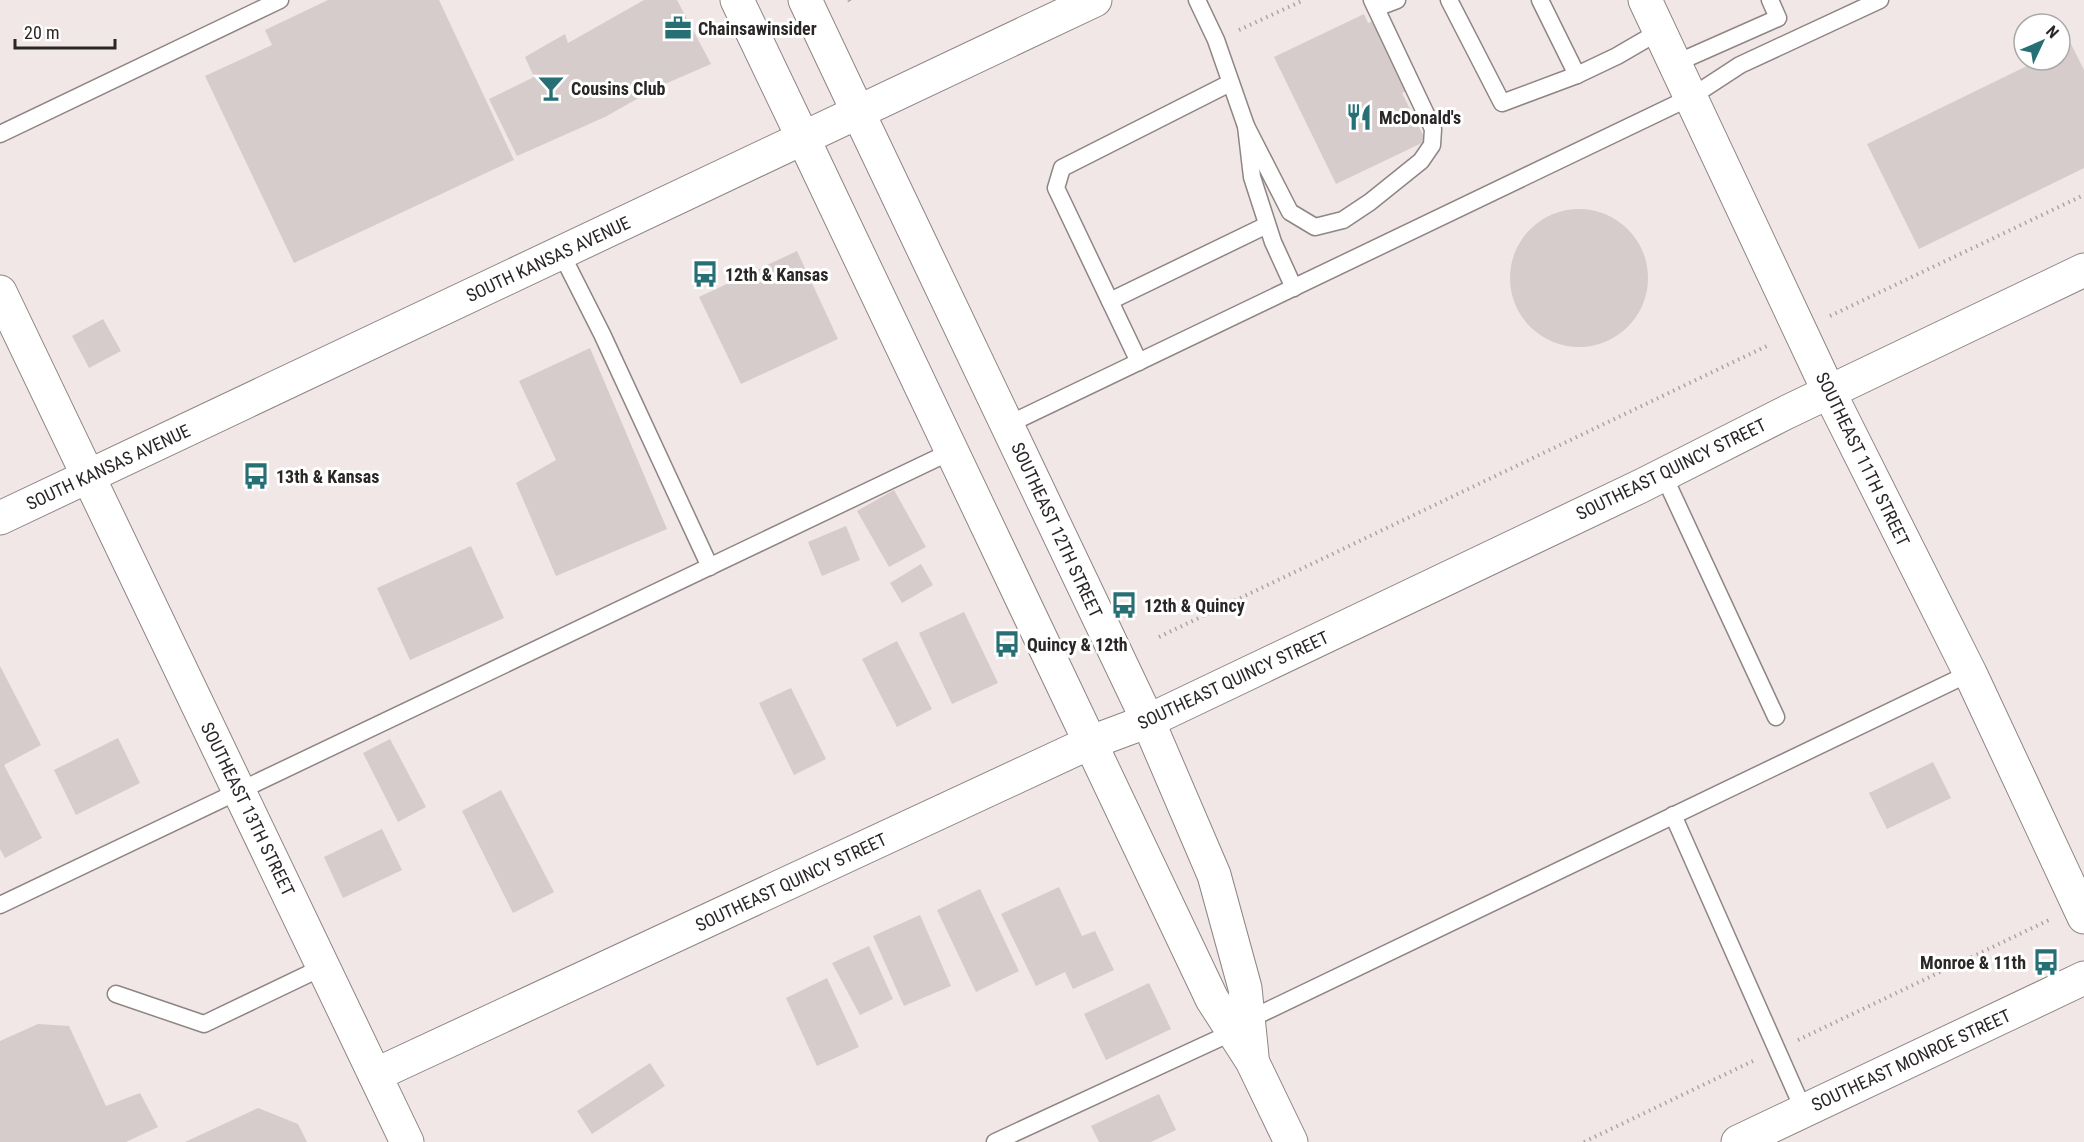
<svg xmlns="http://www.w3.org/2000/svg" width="2084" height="1142" viewBox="0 0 2084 1142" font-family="'Roboto Condensed',sans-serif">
	<rect width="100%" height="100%" fill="#f1e7e6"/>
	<g fill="#d6cccb">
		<path d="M328 0H439L514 160 294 263 205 76 272 45 265 30Z"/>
		<path d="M644 0H677L711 64 658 87 605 117 517 156 489 99 534 77 525 57 565 34 568 43Z"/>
		<path d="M1364 14 1368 23 1377 19 1411 89 1402 93 1426 141 1336 184 1274 57Z"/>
		<path d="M2071 44 2084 70V168L1919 249 1867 144 2039 60H2060V50Z"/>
		<circle cx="1579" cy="278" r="69"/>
		<path d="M797 251 838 339 741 384 699 297Z"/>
		<path d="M103 319 121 351 89 368 72 336Z"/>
		<path d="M590 348 667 529 556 576 516 483 556 460 519 381Z"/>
		<path d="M894 490 926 547 889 567 857 511Z"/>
		<path d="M846 526 860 560 822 576 808 542Z"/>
		<path d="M471 546 504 618 410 660 377 588Z"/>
		<path d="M921 564 933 585 902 603 890 583Z"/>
		<path d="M964 612 998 683 952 704 919 633Z"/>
		<path d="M897 641 932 709 897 727 862 659Z"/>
		<path d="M0 666 41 745 4 765 42 838 5 858 0 849Z"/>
		<path d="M791 688 826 759 794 775 759 703Z"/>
		<path d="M118 738 140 783 76 815 54 770Z"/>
		<path d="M390 739 426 807 398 822 363 753Z"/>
		<path d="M1933 762 1951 798 1887 829 1869 793Z"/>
		<path d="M501 790 554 892 513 913 462 811Z"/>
		<path d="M382 829 402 870 343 898 324 857Z"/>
		<path d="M1059 887 1082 936 1095 931 1114 970 1073 989 1065 972 1036 986 1001 914Z"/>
		<path d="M980 889 1019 971 976 992 937 910Z"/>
		<path d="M920 915 951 986 904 1006 873 936Z"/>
		<path d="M869 946 893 999 860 1015 832 963Z"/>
		<path d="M827 978 859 1047 817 1066 786 998Z"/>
		<path d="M1149 983 1171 1029 1106 1060 1084 1014Z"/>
		<path d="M38 1024 69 1026 106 1106 140 1093 158 1127 126 1142H0V1041Z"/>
		<path d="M650 1063 665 1086 592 1134 577 1111Z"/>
		<path d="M1159 1094 1176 1130 1151 1142H1099L1091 1126Z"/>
		<path d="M258 1108 298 1124 307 1142H185Z"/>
	</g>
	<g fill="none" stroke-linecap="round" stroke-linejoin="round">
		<defs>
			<g id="lane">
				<path d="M1197 0 1216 40 1246 126 1252 177 1273 242 1294 288"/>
				<path d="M1449 0 1502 103 1577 75 1617 56 1660 31"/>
				<path d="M1540 0 1577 75"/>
				<path d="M1376 8 1397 0"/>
				<path d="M1674 64 1778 18 1770 0"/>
				<path d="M1246 126 1290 212 1315 227 1343 220 1370 202 1421 161 1432 145 1433 129 1372 0"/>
				<path d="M0 134 280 0"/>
				<path d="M561 253 602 334 710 567"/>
				<path d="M1110 301 1267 225"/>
				<path d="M1139 362 1056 188 1062 168 1230 83"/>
				<path d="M1007 425 1691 97 1740 65 1880 0"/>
				<path d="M1663 474 1776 717"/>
				<path d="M1673 815 1804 1111"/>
				<path d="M0 905 952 451"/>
				<path d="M116 994 204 1024 323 967"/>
				<path d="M1248 1020 1970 673"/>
				<path d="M995 1142 1233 1032"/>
			</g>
			<g id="street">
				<path d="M1645 0 1829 392 1970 673 2084 917"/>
				<path d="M858 112 1148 721 1214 875 1245 988 1252 1056"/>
				<path d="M803 138 1212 999 1252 1061 1291 1142"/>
				<path d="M0 292 407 1142"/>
				<path d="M375 1075 1089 743 1148 721 1641 486 1787 412 2084 270"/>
			</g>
			<g id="secondary">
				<path d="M737 0 803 138"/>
				<path d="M805 0 858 112"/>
				<path d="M0 518 1095 0"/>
				<path d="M1738 1142 2084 978"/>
			</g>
		</defs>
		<use href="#lane" stroke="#8e8584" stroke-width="19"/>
		<use href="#street" stroke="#8e8584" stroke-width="35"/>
		<use href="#secondary" stroke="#8e8584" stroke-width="35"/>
		<g stroke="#aca4a4" stroke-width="4" stroke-dasharray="1.5 4.5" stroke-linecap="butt">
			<path d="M849 0 852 5"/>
			<path d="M1239 30 1304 0"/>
			<path d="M1830 316 2084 195"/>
			<path d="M1159 637 1769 345"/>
			<path d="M1798 1040 2049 920"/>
			<path d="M1584 1142 1753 1061"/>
		</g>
		<use href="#lane" stroke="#fff" stroke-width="16"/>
		<use href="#street" stroke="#fff" stroke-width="33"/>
		<use href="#secondary" stroke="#fff" stroke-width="33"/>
	</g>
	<defs>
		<symbol id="office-bare" viewBox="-9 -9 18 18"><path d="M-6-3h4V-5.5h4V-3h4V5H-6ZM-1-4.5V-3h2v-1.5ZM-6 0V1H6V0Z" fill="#267075" stroke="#fff" stroke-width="2.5" paint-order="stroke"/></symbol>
		<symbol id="bar-bare" viewBox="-9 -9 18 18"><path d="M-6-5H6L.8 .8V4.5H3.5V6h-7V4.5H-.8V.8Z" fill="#267075" stroke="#fff" stroke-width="2.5" paint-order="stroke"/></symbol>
		<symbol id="restaurant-bare" viewBox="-9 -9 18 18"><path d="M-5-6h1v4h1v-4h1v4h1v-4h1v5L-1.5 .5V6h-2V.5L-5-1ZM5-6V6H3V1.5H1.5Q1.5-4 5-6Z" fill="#267075" stroke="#fff" stroke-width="2.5" paint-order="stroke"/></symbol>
		<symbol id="bus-bare" viewBox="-9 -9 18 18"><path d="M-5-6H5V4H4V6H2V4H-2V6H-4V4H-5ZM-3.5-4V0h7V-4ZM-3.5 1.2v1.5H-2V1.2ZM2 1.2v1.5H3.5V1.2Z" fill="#267075" stroke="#fff" stroke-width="2.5" paint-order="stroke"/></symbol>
	</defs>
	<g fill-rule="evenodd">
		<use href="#office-bare" x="659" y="9" width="38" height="38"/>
		<use href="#bar-bare" x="532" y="69" width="38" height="38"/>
		<use href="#restaurant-bare" x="1340" y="98" width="38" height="38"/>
		<use href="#bus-bare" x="686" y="255" width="38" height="38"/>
		<use href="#bus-bare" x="237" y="457" width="38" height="38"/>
		<use href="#bus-bare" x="1105" y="586" width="38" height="38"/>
		<use href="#bus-bare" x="988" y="625" width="38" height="38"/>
		<use href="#bus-bare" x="2027" y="943" width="38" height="38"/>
	</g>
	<g text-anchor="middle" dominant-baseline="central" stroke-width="6" stroke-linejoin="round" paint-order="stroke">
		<g font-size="18" font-weight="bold" fill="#2b2727" stroke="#fff" text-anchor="start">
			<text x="698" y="28">Chainsawinsider</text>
			<text x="571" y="88">Cousins Club</text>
			<text x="1379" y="117">McDonald's</text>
			<text x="725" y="274">12th &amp; Kansas</text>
			<text x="276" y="476">13th &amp; Kansas</text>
			<text x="1144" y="605">12th &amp; Quincy</text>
			<text x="1027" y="644">Quincy &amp; 12th</text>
			<text x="2026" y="962" text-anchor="end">Monroe &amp; 11th</text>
		</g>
		<g font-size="18" fill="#2b2727" stroke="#fff">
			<text transform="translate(548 259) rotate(-25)">SOUTH KANSAS AVENUE</text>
			<text transform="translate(1863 459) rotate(64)">SOUTHEAST 11TH STREET</text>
			<text transform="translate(108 467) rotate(-25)">SOUTH KANSAS AVENUE</text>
			<text transform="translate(1671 469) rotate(-26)">SOUTHEAST QUINCY STREET</text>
			<text transform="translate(1057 530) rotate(65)">SOUTHEAST 12TH STREET</text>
			<text transform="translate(1233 680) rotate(-25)">SOUTHEAST QUINCY STREET</text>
			<text transform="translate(248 809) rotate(64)">SOUTHEAST 13TH STREET</text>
			<text transform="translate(791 882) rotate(-25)">SOUTHEAST QUINCY STREET</text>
			<text transform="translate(1911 1060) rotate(-25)">SOUTHEAST MONROE STREET</text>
		</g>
	</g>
	<g transform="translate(2042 42) rotate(46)"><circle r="28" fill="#ffffff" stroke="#aaa9a9" stroke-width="1.5"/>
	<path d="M0-4.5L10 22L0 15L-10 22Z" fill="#267075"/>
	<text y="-9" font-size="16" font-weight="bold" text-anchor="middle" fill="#2b2727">N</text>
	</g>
	<path d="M15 39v9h100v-9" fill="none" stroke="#2b2727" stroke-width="3"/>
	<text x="24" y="39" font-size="18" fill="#2b2727" stroke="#ffffff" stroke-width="4.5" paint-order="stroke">20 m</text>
</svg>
